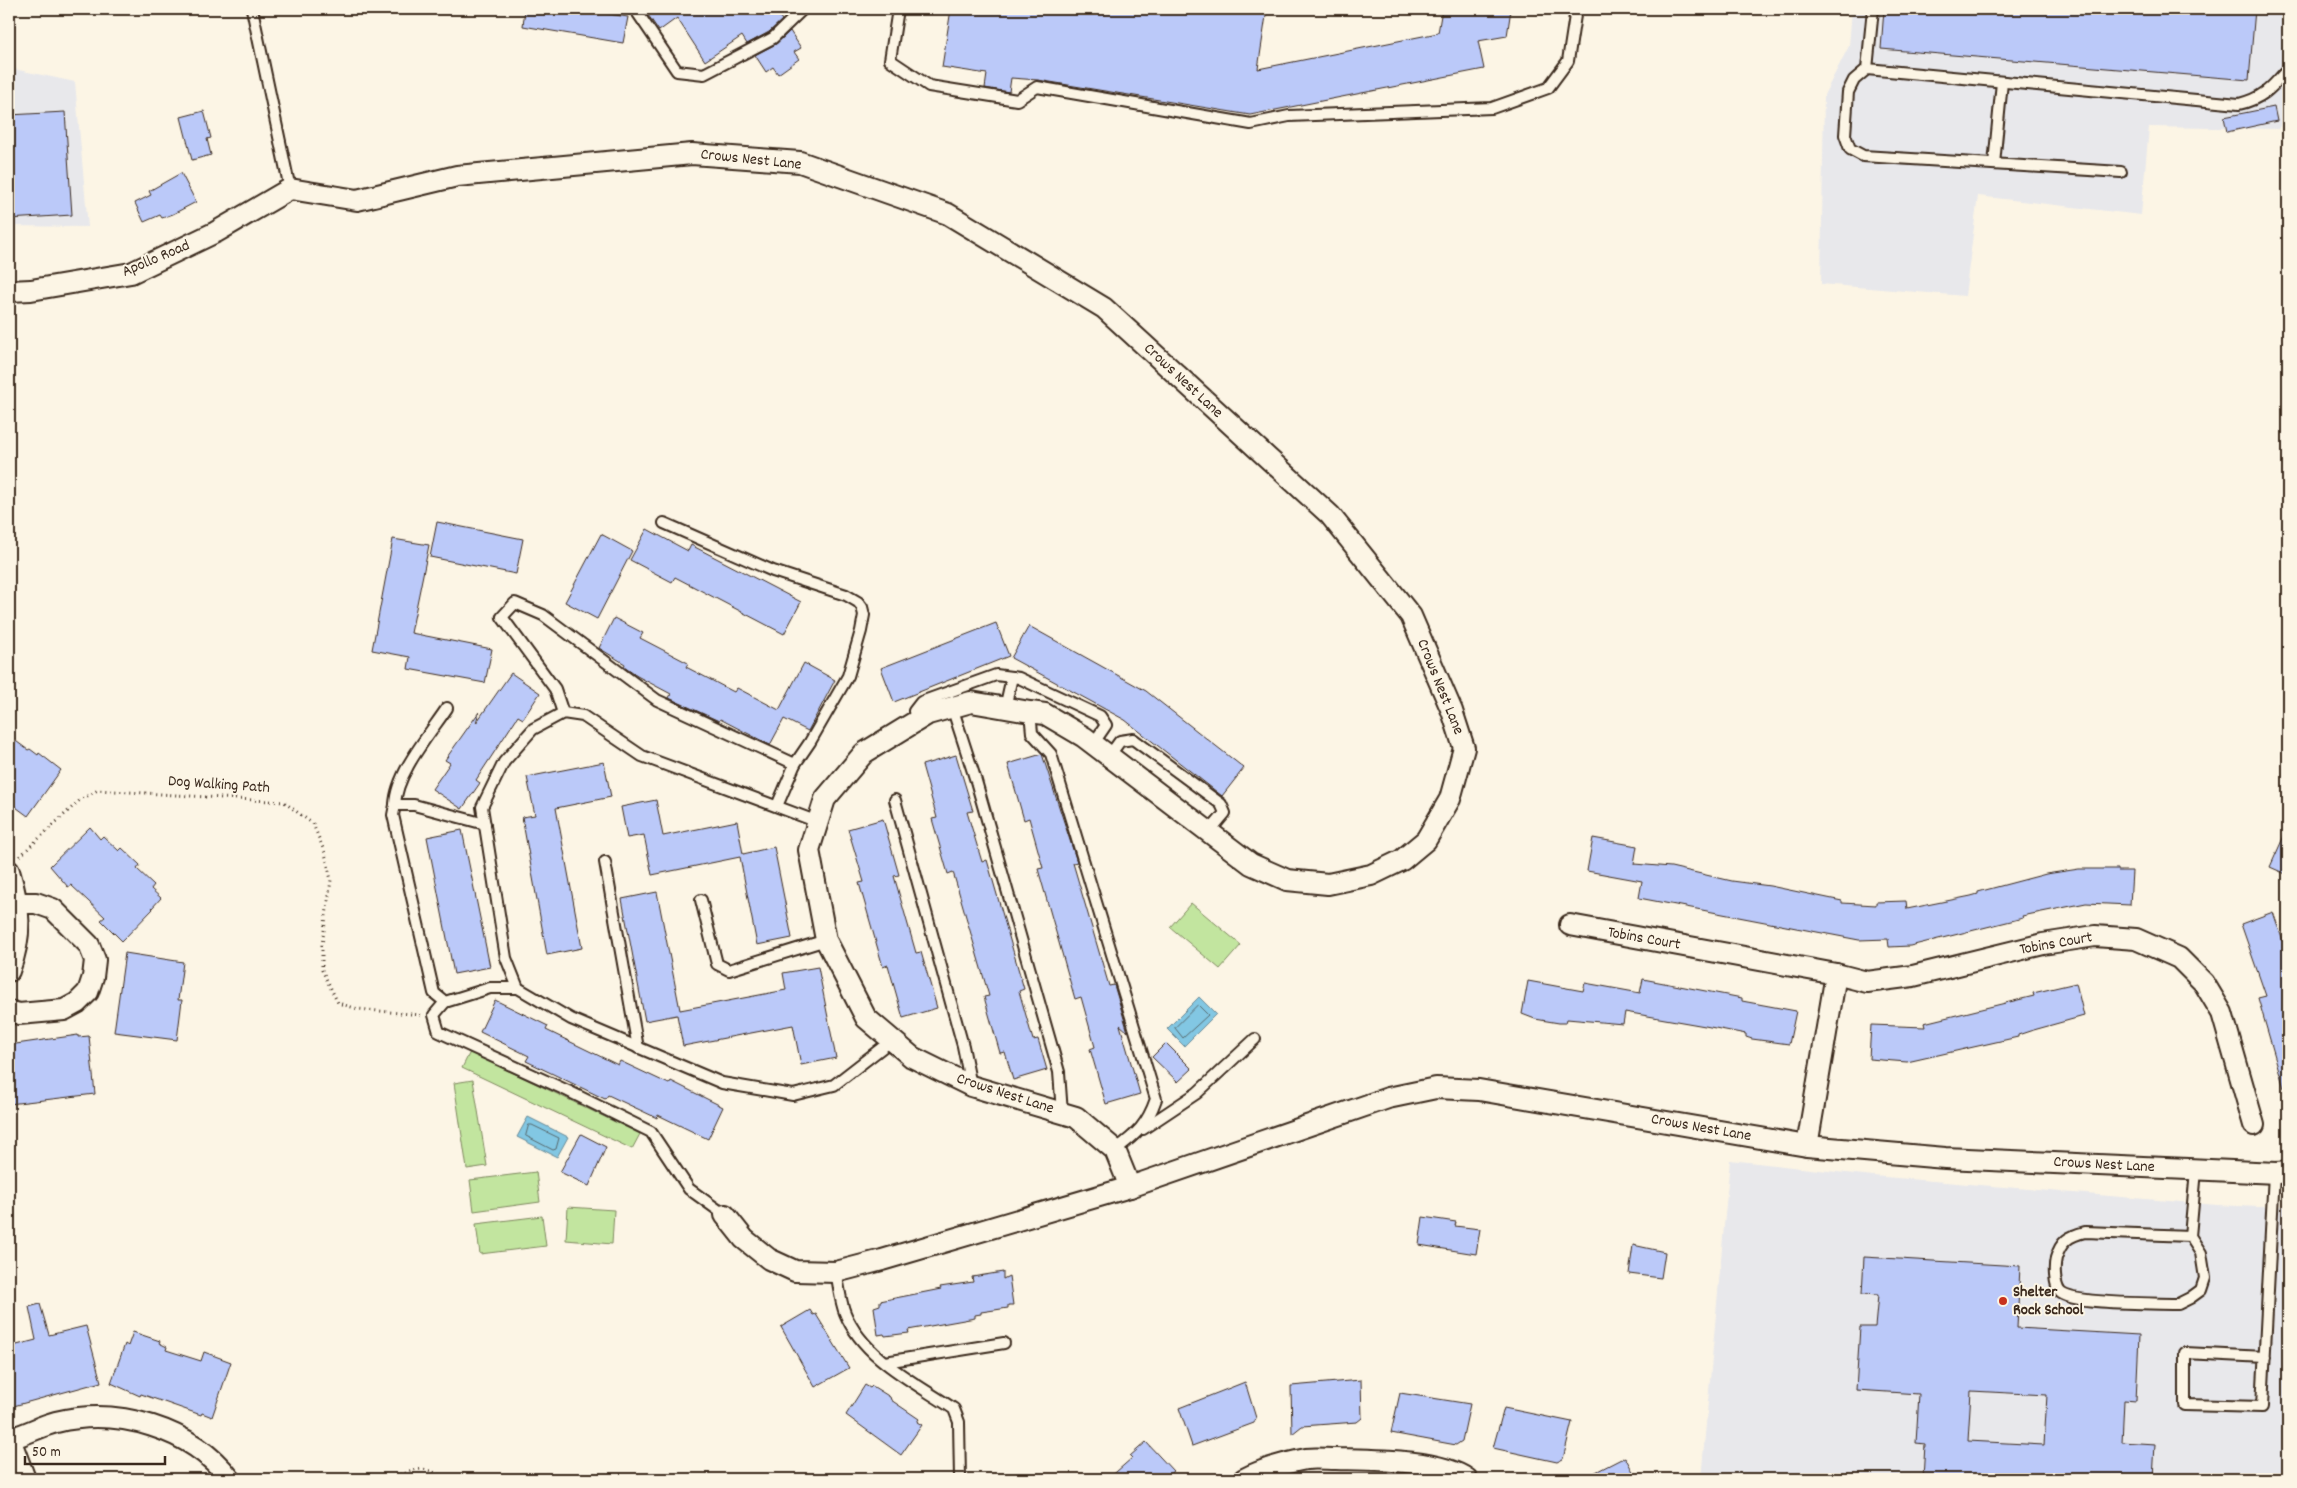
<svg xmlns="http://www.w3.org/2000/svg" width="2297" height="1488" viewBox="0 0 2297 1488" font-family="Dekko,sans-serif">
	<rect width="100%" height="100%" fill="#fcf5e5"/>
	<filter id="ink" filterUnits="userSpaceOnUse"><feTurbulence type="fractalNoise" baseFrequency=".02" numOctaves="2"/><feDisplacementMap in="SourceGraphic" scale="10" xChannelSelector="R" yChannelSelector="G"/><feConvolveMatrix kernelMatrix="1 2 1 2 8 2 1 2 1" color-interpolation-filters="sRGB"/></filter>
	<g filter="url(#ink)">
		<g fill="#e8e8eb">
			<path d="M1852 9H2288V114L2278 129 2149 127 2141 215 1978 196 1965 296 1821 284 1824 95 1849 46Z"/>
			<path d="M9 68 75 82 88 227 9 226Z"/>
			<path d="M1730 1160 1873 1176 2217 1205 2259 1207 2288 1206V1479H1701Z"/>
		</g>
		<g fill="#c2e59f" stroke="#7e885e">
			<path d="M1191 903 1241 945 1220 969 1170 927Z"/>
			<path d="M470 1052 640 1134 632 1149 462 1068Z"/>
			<path d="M473 1080 487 1166 467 1169 454 1083Z"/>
			<path d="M536 1172 540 1202 474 1211 470 1180Z"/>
			<path d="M568 1207 614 1210 612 1244 566 1240Z"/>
			<path d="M542 1216 546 1246 480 1254 476 1224Z"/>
		</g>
		<g fill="#82c7e3" stroke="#668894">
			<path d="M1199 997 1216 1014 1184 1046 1167 1029Z"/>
			<path d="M528 1117 568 1137 557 1157 517 1137Z"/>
		</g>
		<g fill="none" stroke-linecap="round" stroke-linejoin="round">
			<g stroke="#57696d" stroke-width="1">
				<path d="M1198 1005 1208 1015 1183 1038 1175 1028Z"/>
				<path d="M529 1125H532L559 1138 556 1149 553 1150 526 1136Z"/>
			</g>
		</g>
		<g fill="#bbc9f9" stroke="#3b2a1e" fill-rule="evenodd">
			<path d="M525 9H576L628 17 623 43 523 26Z"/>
			<path d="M644 9H774L782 20 769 32 747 44 742 36 705 61 677 18 659 31Z"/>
			<path d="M951 9H1267L1258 69 1438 33 1442 9H1511L1507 36 1478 41 1484 69 1250 115 1038 80 1011 78 1009 92 985 88 987 74 942 67Z"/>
			<path d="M1884 9H2255L2249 80 1881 49Z"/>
			<path d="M790 31 801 48 794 52 799 59 778 74 773 67 766 72 755 55 776 44Z"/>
			<path d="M2274 107 2277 121 2227 132 2224 117Z"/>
			<path d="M204 111 211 138 207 139 211 155 192 160 181 117Z"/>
			<path d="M65 112 72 215 9 219V115Z"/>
			<path d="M181 173 196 202 173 214 162 218 160 215 144 222 135 203 151 195 149 191Z"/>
			<path d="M437 522 523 539 516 574 430 557Z"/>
			<path d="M647 529 688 551 691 545 801 602 784 634 675 577 672 582 630 560Z"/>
			<path d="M601 534 632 551 597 619 565 602Z"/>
			<path d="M393 539 429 545 411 633 492 649 485 683 408 669 410 657 372 650Z"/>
			<path d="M614 618 643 633 640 638 688 663 686 667 734 692 737 688 779 710 804 663 835 680 808 731 784 719 770 745 720 719 719 721 669 698 671 694 637 676 624 667 625 664 599 648Z"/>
			<path d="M996 623 1009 656 894 702 881 668Z"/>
			<path d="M1029 626 1146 691 1244 768 1222 796 1125 720 1011 658Z"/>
			<path d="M511 673 540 693 523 719 518 716 476 780 480 783 462 809 432 789 450 763 445 760 479 712 476 723Z"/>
			<path d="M9 736 28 750 30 749 38 755 39 753 61 770 28 816 9 802Z"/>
			<path d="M1042 754 1077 862 1073 863 1109 986 1114 985 1128 1032 1120 1025 1140 1094 1106 1104 1090 1049 1095 1047 1081 997 1075 999 1038 869 1043 868 1029 818 1024 820 1008 764Z"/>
			<path d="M956 755 973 811 967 812 982 862 987 860 1024 989 1019 991 1033 1040 1038 1039 1047 1070 1013 1080 1005 1052 1000 1053 984 997 989 996 953 872 948 874 932 819 937 818 922 765Z"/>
			<path d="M604 762 611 797 556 808 582 948 547 955 522 817 535 815 527 777Z"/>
			<path d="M656 800 663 836 737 821 743 854 774 847 792 938 757 945 740 857 652 875 644 835 627 838 621 807Z"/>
			<path d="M883 819 899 875 894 876 916 953 921 952 937 1008 903 1018 888 965 883 967 859 883 864 882 848 829Z"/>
			<path d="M90 827 100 839 103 836 119 851 122 848 140 865 137 869 154 885 151 889 161 898 152 908 153 909 122 941 101 920 105 917 71 885 68 887 50 866Z"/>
			<path d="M2288 827V875L2270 867Z"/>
			<path d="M462 830 490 967 454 974 427 837Z"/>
			<path d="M1593 838 1637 846 1634 864 1671 867 1732 881 1770 886 1842 901V903L1876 905V902L1906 901 1907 909 1971 896 1978 894V892L2046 874 2079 869H2118V871H2132L2130 905 2086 903 2022 916 2023 918 1910 946 1889 947 1888 939 1859 940 1639 898 1642 881 1587 871Z"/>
			<path d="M657 892 680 1010 786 990 783 973 818 967 836 1058 801 1065 793 1025 683 1046 677 1015 645 1021 622 899Z"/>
			<path d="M2273 912 2288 956V1087L2284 1088 2258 998 2266 996 2241 924Z"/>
			<path d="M125 953 183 962 178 1000H182L177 1040 114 1032Z"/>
			<path d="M1643 979 1742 998V1001L1796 1011 1789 1044 1752 1039 1746 1037V1034L1705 1026 1625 1012 1623 1024 1567 1019 1566 1023H1559L1535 1019 1522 1014 1528 981 1583 991 1585 983 1640 993Z"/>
			<path d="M2076 983 2084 1016 2030 1031 2018 1035V1037L1907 1062 1869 1059 1871 1025 1925 1027 1924 1023 2034 996 2033 993Z"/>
			<path d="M495 1000 548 1026 546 1030 618 1065 620 1061 669 1084 671 1081 723 1107 708 1139 658 1115 657 1118 608 1095 605 1099 526 1061 529 1056 480 1032Z"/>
			<path d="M78 1035V1037L89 1036 95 1094 9 1104V1045Z"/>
			<path d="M1166 1043 1192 1069 1178 1082 1152 1057Z"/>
			<path d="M581 1134 606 1147 589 1186 560 1172Z"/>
			<path d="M1423 1217 1456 1222 1455 1226 1480 1229 1476 1254 1419 1245Z"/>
			<path d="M1633 1245 1665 1252 1661 1278 1629 1274Z"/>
			<path d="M1864 1257 2020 1266 2017 1328 2139 1335 2136 1401 2124 1400 2122 1442 2155 1444 2153 1479H1923L1925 1444 1916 1443 1919 1394 1856 1390 1860 1327H1875L1878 1295 1862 1294ZM1971 1391 2047 1395 2044 1445 1968 1441Z"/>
			<path d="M1003 1272V1279L1009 1276 1013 1305H1008V1308L981 1312V1314L975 1315V1318L908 1330 909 1333 885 1336 884 1334 878 1335 874 1307 880 1305V1301L941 1289 940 1287 973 1282 972 1277Z"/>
			<path d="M40 1304 49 1335 86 1326 101 1382 10 1407 9 1347 36 1340 29 1307Z"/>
			<path d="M810 1310 813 1315 816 1314 817 1316 849 1368 815 1387 781 1327Z"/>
			<path d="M133 1332 160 1341 159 1343 167 1347 166 1350 201 1361 204 1352 231 1362 212 1417 202 1413 201 1415 141 1394 140 1396 111 1383 125 1344 128 1346Z"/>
			<path d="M1361 1380 1362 1418 1357 1422 1302 1426 1292 1434 1291 1386Z"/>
			<path d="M1245 1382 1256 1418 1254 1423 1192 1446 1179 1408Z"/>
			<path d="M865 1385 870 1388 872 1386 874 1387 890 1397 891 1400 919 1419 917 1422 922 1425 901 1455 846 1415Z"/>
			<path d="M1400 1393 1470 1404 1462 1441 1456 1445 1391 1433Z"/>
			<path d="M1504 1408 1572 1422 1563 1459 1557 1462 1493 1448Z"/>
			<path d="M1146 1442 1173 1471 1164 1479H1108L1132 1458 1130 1456Z"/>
			<path d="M1625 1457 1637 1479H1582Z"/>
		</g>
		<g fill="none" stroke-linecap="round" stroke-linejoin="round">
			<defs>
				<g id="service">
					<path d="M252 9 290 189"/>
					<path d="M635 9 677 71 704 74 773 38 803 9"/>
					<path d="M898 9 890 60 929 86 1017 100 1037 87 1251 124 1289 116 1492 108 1548 88 1568 61 1576 9"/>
					<path d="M1873 9 1867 69 1854 80 1848 92 1845 135 1850 149 1863 156 2121 172"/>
					<path d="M1867 69 2239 104C2264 98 2272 87 2288 69"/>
					<path d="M1994 164 2002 82"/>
					<path d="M664 523 773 571 846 595 858 602 862 607 864 615 861 631 848 676 810 742 795 764"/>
					<path d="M952 707 976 781 1059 1072 1062 1113"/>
					<path d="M1005 708 1012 677"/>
					<path d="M1030 712 1032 733 1051 754 1156 1099C1147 1125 1137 1134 1115 1150"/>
					<path d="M563 713 555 689 502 617 515 603 543 615 657 700 795 764 777 806"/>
					<path d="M916 721 914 711 921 702 996 675 1019 678 1100 716 1106 725 1093 744"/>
					<path d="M1109 756 1120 741 1133 739 1221 804 1225 813 1209 832"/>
					<path d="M895 800 963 1046 971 1086"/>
					<path d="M395 805C396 773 429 735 447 708"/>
					<path d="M818 822 642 756 583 716 563 713 533 729 504 762 482 807 506 958 518 988 571 1019 722 1083 793 1095 834 1085 892 1040"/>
					<path d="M605 862 638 1048"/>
					<path d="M701 900 717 964 729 970 826 940"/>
					<path d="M518 988H490L445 1002 434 1015 439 1032 568 1091 651 1132 689 1189 725 1215"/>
					<path d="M445 1002 434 993 393 815 395 805H414L485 824"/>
					<path d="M1143 1129 1197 1093 1255 1039"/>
					<path d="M2190 1236 2085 1232C2069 1236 2061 1241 2056 1258 2054 1267 2054 1284 2060 1292 2072 1305 2157 1303 2178 1304L2190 1298 2201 1290 2205 1278 2201 1253 2190 1236 2196 1170"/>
					<path d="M836 1272C839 1285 840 1301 845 1313 863 1358 916 1383 954 1409L959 1422 960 1479"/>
					<path d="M2265 1357 2185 1353V1405L2262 1407 2274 1173"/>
					<path d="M885 1362 1004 1343"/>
				</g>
				<g id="minor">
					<path d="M9 291 31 290 131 273 216 232 290 189 357 200 457 176 692 154 800 162 948 214 1104 308 1330 515 1411 616 1452 711 1464 748 1450 799 1426 840 1402 860 1371 875 1328 884 1287 880 1251 864 1084 737 1045 714 1030 712 971 702 928 714 864 753 825 799 809 850 826 940 866 1018 912 1057 971 1086 1076 1117 1115 1150 1130 1187"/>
					<path d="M9 871C20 908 23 934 9 971"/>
					<path d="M1570 925 1836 974 1807 1146"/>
					<path d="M1836 974 1867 982 1913 976 2043 944 2095 936 2136 939 2179 958 2204 983 2222 1013 2254 1125"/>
					<path d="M9 1011 19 1014 64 1010 77 1003 88 992 93 977 95 960 89 945 53 909 36 903H18"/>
					<path d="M725 1215 744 1239 769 1259 795 1271 836 1272 882 1260 1130 1187 1388 1098 1436 1088 1479 1090 1807 1146 1945 1158 2277 1173 2288 1172"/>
					<path d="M9 1439C25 1435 40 1426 56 1422 118 1407 191 1428 230 1479"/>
					<path d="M10 1439 25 1479"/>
					<path d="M1244 1479C1263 1469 1285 1463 1306 1459 1315 1458 1326 1459 1336 1459 1370 1460 1439 1459 1467 1479"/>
				</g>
			</defs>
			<use href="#service" stroke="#3b2a1e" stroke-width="14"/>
			<use href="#minor" stroke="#3b2a1e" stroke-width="24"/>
			<g stroke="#3b2a1e" stroke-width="3" stroke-dasharray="1 4" stroke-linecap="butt">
				<path d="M20 856 80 800 98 790 284 802 313 824 325 853 331 880 322 945V970L338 1003 358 1009 421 1015"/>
				<path d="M391 1479C411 1469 425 1463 444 1479"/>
			</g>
			<use href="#service" stroke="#fcf5e5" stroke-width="10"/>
			<use href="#minor" stroke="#fcf5e5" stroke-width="20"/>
		</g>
	</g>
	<circle fill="#c8321e" stroke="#fcf5e5" stroke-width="2" cx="2003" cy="1301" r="5"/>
	<g text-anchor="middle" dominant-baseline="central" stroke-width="4" stroke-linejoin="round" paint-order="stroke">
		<g font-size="16" fill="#3b2a1e" stroke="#fcf5e5">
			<text transform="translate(751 160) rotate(6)">Crows Nest Lane</text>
			<text transform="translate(156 259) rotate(-23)">Apollo Road</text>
			<text transform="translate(1183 381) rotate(43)">Crows Nest Lane</text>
			<text transform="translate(1440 687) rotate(68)">Crows Nest Lane</text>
			<text transform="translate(219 785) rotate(4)">Dog Walking Path</text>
			<text transform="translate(1644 939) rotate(10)">Tobins Court</text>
			<text transform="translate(2056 944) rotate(-10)">Tobins Court</text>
			<text transform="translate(1005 1094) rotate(18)">Crows Nest Lane</text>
			<text transform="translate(1701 1128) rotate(10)">Crows Nest Lane</text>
			<text transform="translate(2104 1165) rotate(3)">Crows Nest Lane</text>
		</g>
		<g font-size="16" font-weight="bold" fill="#3b2a1e" stroke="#fcf5e5" text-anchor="start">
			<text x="2013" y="1292">Shelter<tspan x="2013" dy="18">Rock School</tspan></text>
		</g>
	</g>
	<rect width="2297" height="1488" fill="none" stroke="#fcf5e5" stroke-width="30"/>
	<rect x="15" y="15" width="2267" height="1458" fill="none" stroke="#3b2a1e" stroke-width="2" filter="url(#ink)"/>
	<path d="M25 1456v8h140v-8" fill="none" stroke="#3b2a1e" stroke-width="2.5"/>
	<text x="32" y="1456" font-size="15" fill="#3b2a1e" stroke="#fcf5e5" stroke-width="4" paint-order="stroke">50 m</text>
</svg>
